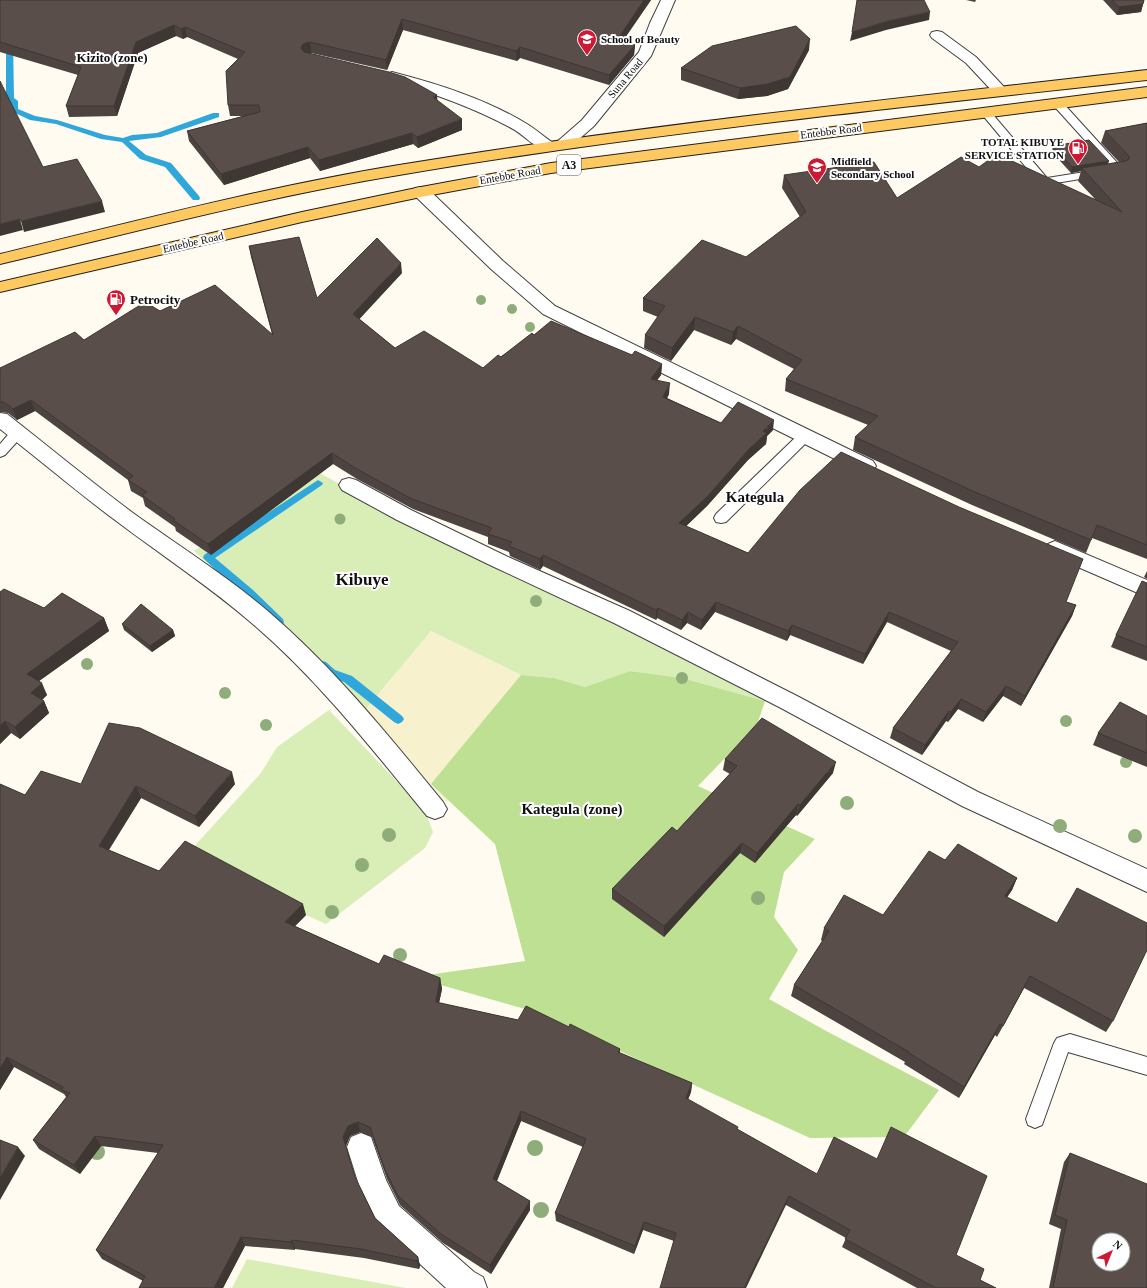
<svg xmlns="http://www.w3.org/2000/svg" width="1147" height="1288" viewBox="0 0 1147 1288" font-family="'Times New Roman',serif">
	<rect width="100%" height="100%" fill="#fffbf1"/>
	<path fill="#f8f1ce" d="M431 631 521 675 503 713 458 782 447 803 365 710Z"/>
	<g fill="#d8eeb6">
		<path d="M318 472 463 552 581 607 765 701 682 678 630 671 585 687 554 678 521 675 431 631 365 710 194 551Z"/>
		<path d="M329 710 425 811 433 832 425 848 326 924 306 915 189 852 261 773 277 747Z"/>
		<path d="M247 1259 406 1288H232Z"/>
	</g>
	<path fill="#bde093" d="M630 671 682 678 765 701 758 722 732 751 698 786 815 839 784 872 774 917 798 950 769 999 828 1032 939 1090 904 1137 810 1138 532 1011 413 977 525 961 495 844 431 784 521 675 554 678 585 687Z"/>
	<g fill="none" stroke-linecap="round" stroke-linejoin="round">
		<g fill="#30a7da" fill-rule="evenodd">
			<path d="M6 38H12L13 40 14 98 18 101V109L35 116 57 120 105 135 123 138 132 135 157 133 213 113H219V117L161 137 129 141 146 155 171 163 199 196 200 198 199 200H193L165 167 140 159 122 142 101 139 56 124 30 120 13 112 0 111V107H10V102L6 99Z"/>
			<path d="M318 480 323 483 322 485 215 558 253 590 283 619 284 622 283 625 279 626 275 625 203 558 204 555Z"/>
			<path d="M322 661 326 662 335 670 352 676 402 716 404 719 402 722 398 724 394 722 344 682 327 676 316 665 318 662Z"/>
		</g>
		<defs>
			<g id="service">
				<path d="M1058 101 1062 102 1122 168 1124 170 1122 172 1044 185 1040 184 980 112 985 109 989 110 1047 178 1110 168 1054 106 1053 104 1054 102Z"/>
				<path d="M18 428 23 429 25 432 23 435 5 455 0 457V444L13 429Z"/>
				<path d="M805 431 810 433 812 436 810 439 726 522 721 523 716 522 714 518 716 514 800 433Z"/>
				<path d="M1070 1034 1147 1057V1075L1068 1052 1042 1125 1035 1128 1028 1125 1026 1119 1054 1043 1057 1038Z"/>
			</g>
			<g id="minor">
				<path d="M937 31 942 32 976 57 1005 88 1008 91 1005 94 1000 96 995 94 966 63 932 38 930 35 932 32Z"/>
				<path d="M392 72C438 84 486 99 527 124 537 130 545 138 555 144L557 147 555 150C539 154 526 136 513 129 473 107 430 92 387 80L384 77 387 74Z"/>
				<path d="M421 187 427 188 503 261 555 306 873 461 876 466 873 471 866 473 859 471 543 314 491 269 415 196 413 192 415 188Z"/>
				<path d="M0 413 7 414C49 447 90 481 133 513 179 546 227 576 270 613 335 669 389 736 443 802L447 809 443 816 435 819 427 816C372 749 320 682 254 625 212 588 164 557 119 523 78 493 40 460 0 429Z"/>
				<path d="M349 478 356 480 411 510 506 556 630 611 797 696 978 792 1147 869V892L962 806 781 708 614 623 492 566 397 520 342 490 339 485 342 480Z"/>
				<path d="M1055 541 1147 580V597L1048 554 1045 549 1048 544Z"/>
				<path d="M361 1133 371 1137 386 1180 399 1206 474 1272 483 1277 487 1288H446L379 1226 359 1185 347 1147 351 1137Z"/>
			</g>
			<path id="tertiary" d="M661 0H675L651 56 594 126 570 147 564 149 558 147 556 144 558 141 582 120 639 52 650 23Z"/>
			<g id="primary">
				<path d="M1147 70V80C897 108 647 133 399 175 265 197 132 233 0 264V254C133 222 265 187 399 165 647 124 897 99 1147 70Z"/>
				<path d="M1147 87V97L551 173 421 197 302 222 0 292V282L302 212 421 187 551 163Z"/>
			</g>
		</defs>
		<use href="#service" stroke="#424242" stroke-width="2"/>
		<use href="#minor" stroke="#424242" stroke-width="2"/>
		<use href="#tertiary" stroke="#424242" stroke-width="2"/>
		<use href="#primary" stroke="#202020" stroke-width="2"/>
		<use href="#service" fill="#fff" fill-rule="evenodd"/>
		<use href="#minor" fill="#fff" fill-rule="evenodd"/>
		<use href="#tertiary" fill="#fff" fill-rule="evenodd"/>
		<use href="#primary" fill="#ffc961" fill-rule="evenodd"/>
	</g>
	<g fill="#8ead7a">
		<circle cx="481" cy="300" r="5"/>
		<circle cx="512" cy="309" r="5"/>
		<circle cx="530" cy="327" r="5"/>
		<circle cx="340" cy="519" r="5.5"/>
		<circle cx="536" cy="601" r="6"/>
		<circle cx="87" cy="664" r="6"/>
		<circle cx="682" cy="678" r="6"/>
		<circle cx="225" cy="693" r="6"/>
		<circle cx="1066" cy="721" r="6"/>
		<circle cx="266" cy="725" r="6"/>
		<circle cx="1126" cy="762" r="6"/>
		<circle cx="847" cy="803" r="7"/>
		<circle cx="1060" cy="826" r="7"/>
		<circle cx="389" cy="835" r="7"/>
		<circle cx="1135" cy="836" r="7"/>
		<circle cx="362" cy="865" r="7"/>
		<circle cx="758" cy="898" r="7"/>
		<circle cx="332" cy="912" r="7"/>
		<circle cx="400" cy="955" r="7"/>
		<circle cx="535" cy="1148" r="8"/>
		<circle cx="97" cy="1152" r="8"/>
		<circle cx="541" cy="1210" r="8"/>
	</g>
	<g fill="#4d4340">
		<path d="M0 0H651L623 41 635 45 634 55 609 85 520 58 517 61 403 30 387 70 311 53H309L437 100 462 130 418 148 413 144 320 171 310 158 224 185 189 141 187 131 243 116H230L228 105 238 59 187 37 183 39 176 36 138 53 117 116 69 117 66 106 78 75 0 52Z"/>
		<path d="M966 0H976L975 2Z"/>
		<path d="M1103 0H1144L1141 12 1117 15Z"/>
		<path d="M809 50 788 89 767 96 738 99 681 80V68Z"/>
		<path d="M1147 123V559L1092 538 1086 553 972 505 853 450 855 437 868 425 785 391 786 379 794 369 736 339 731 345 694 330 671 361 644 348 645 335 658 317 643 311V298L746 257 800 217 782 188 784 175 897 198 979 167 1095 199 1078 181 1081 171 1071 173 1052 152 1053 146 1108 164 1119 162 1101 143 1105 131Z"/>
		<path d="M249 246 317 298 402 273 359 319 395 348 483 368 534 335 632 355 662 364 661 375 657 380 669 394 667 398 721 423 773 430 767 436 766 444 748 460 707 506 686 526 748 553 1067 602 1076 605 1072 616 1021 706 1003 696 983 722 958 709 948 722 946 721 922 755 890 738 893 728 951 651 887 622 863 664 790 635 787 641 715 612 701 630 687 623 681 630 657 618 656 620 543 566 540 570 510 556 509 552 488 544V537L413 509 357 479 333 464 211 555 176 531 175 527 145 506 143 498 131 491 128 480 35 411 17 420 8 413 0 412V368L84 340 160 311 272 334 251 257Z"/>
		<path d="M1147 571V579L1144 577Z"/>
		<path d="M1147 583V661L1111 647 1116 635Z"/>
		<path d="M0 592 44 608 104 618 109 631 39 681 47 695 42 700 44 701 49 713 20 739 11 733 0 744Z"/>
		<path d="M122 624 173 630 175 636 152 652 124 630Z"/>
		<path d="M1147 716V767L1093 745 1098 733Z"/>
		<path d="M725 759 833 773 797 816 796 815 755 863 740 853 664 937 612 899V889L677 831 730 774 723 770Z"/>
		<path d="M0 784 25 795 81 784H235L199 827 141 798 109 850 159 871 306 915 295 926 379 964 440 978 442 989 439 1003 518 1020 569 1027 620 1049V1053L692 1083 691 1092 688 1100 737 1129 956 1255 980 1280 996 1288H917L842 1247 846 1238 786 1205 674 1241 643 1230 634 1254 556 1221 555 1213 583 1147 521 1121 497 1181 530 1201V1210L491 1274 443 1243 400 1205 387 1179 372 1137 360 1132 350 1136 346 1146 355 1177 375 1218 418 1257 420 1266 419 1269 364 1258 295 1249V1250L245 1246 223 1288H139L143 1281 102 1259 96 1250 158 1153 101 1146 80 1174 39 1149 33 1140 66 1097 64 1094 14 1067 0 1090Z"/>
		<path d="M945 860 1017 878 1012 890 1007 897 1113 1021 1106 1032 1024 988 997 1037 995 1035 959 1098 904 1064 905 1062 791 996 794 985 822 941 821 940 824 928 883 915Z"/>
		<path d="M1070 1153 1147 1288H1049L1061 1229 1049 1224 1064 1162Z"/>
	</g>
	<g fill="#3e3734">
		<path d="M644 0H651L617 49 618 39Z"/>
		<path d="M1143 4 1141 12 1117 15 1119 7Z"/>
		<path d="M930 12 929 20 886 30 850 41 852 32 888 21Z"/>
		<path d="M402 19 403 30 387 70 386 60Z"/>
		<path d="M174 25 176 36 138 53 117 116 114 106 136 42Z"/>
		<path d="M185 27 187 37 183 39 181 29Z"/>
		<path d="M810 39 809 50 788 89 767 96 738 99 740 88Z"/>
		<path d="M310 42 311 53 305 54 301 48 303 44Z"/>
		<path d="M635 45 634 55 609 85V75Z"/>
		<path d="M520 47V58L517 61 516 51Z"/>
		<path d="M437 95 438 106 433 97Z"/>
		<path d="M462 119V130L418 148 417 137Z"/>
		<path d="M412 133 413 144 320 171 319 160Z"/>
		<path d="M308 147 310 158 224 185 221 174Z"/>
		<path d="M1109 161 1107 167 1082 168 1081 171 1071 173 1072 167Z"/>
		<path d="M102 201 105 212 24 232 21 221Z"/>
		<path d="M20 219 23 230 0 236V224Z"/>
		<path d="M401 263 402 273 354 325 353 314Z"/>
		<path d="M695 317 694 330 671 361 672 348Z"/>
		<path d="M738 326 736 339 731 345 733 332Z"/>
		<path d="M662 364 661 375 650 390 651 379Z"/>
		<path d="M670 383 669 394 663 407V397Z"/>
		<path d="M31 400 35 411 17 420 13 409Z"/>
		<path d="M774 420 773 430 767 436 766 444 748 460 707 506 678 534 679 523Z"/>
		<path d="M332 453 333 464 211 555 208 544Z"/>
		<path d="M543 555V566L540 570V559Z"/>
		<path d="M716 602 715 612 701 630 702 620Z"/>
		<path d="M1076 605 1072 616 1021 706 1025 696Z"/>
		<path d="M658 608 657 618 656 620V610Z"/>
		<path d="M688 612 687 623 681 630 682 620Z"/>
		<path d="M889 612 887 622 863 664 865 654Z"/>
		<path d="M104 618 109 631 32 686 27 674Z"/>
		<path d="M792 625 790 635 787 641 788 631Z"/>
		<path d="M173 630 175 636 152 652 150 646Z"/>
		<path d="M42 683 47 695 36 705 31 693Z"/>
		<path d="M1006 686 1003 696 983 722 986 712Z"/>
		<path d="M961 699 958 709 948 722 951 712Z"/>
		<path d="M44 701 49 713 20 739 15 727Z"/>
		<path d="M949 711 946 721 922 755 925 745Z"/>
		<path d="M5 721 11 733 0 744V726Z"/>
		<path d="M836 762 833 773 797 816 800 805Z"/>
		<path d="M232 772 235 784 199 827 195 816Z"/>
		<path d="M136 786 141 798 104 857 99 846Z"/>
		<path d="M798 804 796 815 755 863 757 853Z"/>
		<path d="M742 843 740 853 664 937V926Z"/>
		<path d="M1017 878 1012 890 1000 908 1005 896Z"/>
		<path d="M303 904 306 915 288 933 285 922Z"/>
		<path d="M1030 976 1024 988 997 1037 1003 1026Z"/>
		<path d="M440 978 442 989 437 1012 436 1002Z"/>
		<path d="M1000 1024 995 1035 959 1098 964 1087Z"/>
		<path d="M7 1057 14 1067 0 1090V1069Z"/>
		<path d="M692 1083 691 1092 684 1108 686 1098Z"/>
		<path d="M521 1111V1121L494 1188 493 1179Z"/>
		<path d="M358 1122 360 1132 350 1136 346 1146 343 1137 348 1126Z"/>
		<path d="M95 1136 101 1146 80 1174 74 1165Z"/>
		<path d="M18 1147 25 1156 0 1200V1178Z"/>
		<path d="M789 1196 786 1205 746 1288H744Z"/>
		<path d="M530 1201V1210L491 1274 490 1265Z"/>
		<path d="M644 1222 643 1230 634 1254 635 1246Z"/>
		<path d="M241 1237 245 1246 223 1288H214Z"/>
		<path d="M292 1240 295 1249V1250L291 1242Z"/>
		<path d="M418 1257 420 1266 419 1269 417 1261Z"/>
	</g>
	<g fill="#594e4a" stroke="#3e3734" fill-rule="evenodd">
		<path d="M0 0H644L618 39 635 45 609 75 520 47 516 51 402 19 386 60 310 42 303 44 301 48 304 52 389 72 405 77 437 95 433 97 462 119 417 137 412 133 319 160 308 147 221 174 187 131 260 112 259 105H228L226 71 245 52 185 27 181 29 174 25 136 42 114 106H66L81 67 0 42Z"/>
		<path d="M857 0H924L930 12 888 21 852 32Z"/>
		<path d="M1112 0H1144L1143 4 1119 7Z"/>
		<path d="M796 26 810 39 790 77 768 84 740 88 681 68 712 46Z"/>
		<path d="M0 81 43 167 77 159 102 201 21 221 20 219 0 224Z"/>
		<path d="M1147 123V545L1097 525 1091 540 975 492 855 437 878 416 786 379 802 360 738 326 733 332 695 317 672 348 645 335 665 306 643 298 702 240 746 257 806 212 784 175 874 162 897 198 961 157 979 167 997 154 1122 212 1082 168 1126 161 1129 159V156L1105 131Z"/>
		<path d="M1089 140 1109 161 1072 167 1053 146Z"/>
		<path d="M299 237 317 298 377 238 401 263 353 314 395 348 424 331 483 368 498 355 501 357 532 333 534 335 551 321 632 355 635 351 662 364 651 379 670 383 663 397 721 423 738 402 774 420 763 431 767 433 749 449 708 496 679 523 748 553 800 490 841 452 959 507 1083 559 1066 602 1076 605 1025 696 1006 686 986 712 961 699 951 712 949 711 925 745 893 728 958 642 889 612 865 654 792 625 788 631 716 602 702 620 688 612 682 620 658 608 656 610 543 555 540 559 509 546 512 542 488 534 492 528 412 499 355 468 332 453 208 544 173 520 175 519 142 495 147 492 128 480 133 476 31 400 13 409 4 402H0V368L75 332 84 340 145 302 160 311 215 285 273 335 249 246Z"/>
		<path d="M1142 581 1147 583V647L1116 635Z"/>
		<path d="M4 589 44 608 62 593 104 618 27 674 42 683 31 693 44 701 15 727 5 721 0 726V592Z"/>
		<path d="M141 604 173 630 150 646 122 624Z"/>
		<path d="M1120 702 1147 716V753L1098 733Z"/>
		<path d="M762 718 836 762 800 805 798 804 757 853 742 843 664 926 612 889 672 827 677 831 737 766 725 759Z"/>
		<path d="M109 723 140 728 232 772 195 816 136 786 99 846 159 871 185 841 303 904 285 922 379 964 384 955 440 978 436 1002 518 1020 526 1006 569 1027 570 1024 620 1049 618 1052 692 1083 686 1098 738 1127 737 1129 817 1174 834 1137 877 1159 891 1127 987 1176 956 1255 984 1269 980 1280 996 1288H936L845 1239 850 1230 789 1196 744 1288H660L676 1233 644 1222 635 1246 555 1213 586 1139 521 1111 493 1179 530 1201 490 1265 441 1234 398 1196 385 1170 370 1127 358 1122 348 1126 343 1137 355 1177 375 1218 418 1257 417 1261 361 1249 292 1240 291 1242 241 1237 214 1288H139L145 1276 96 1250 163 1145 95 1136 74 1165 33 1140 70 1093 62 1090 63 1087 7 1057 0 1069V784L25 795 41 771 81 784Z"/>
		<path d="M958 844 1017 878 1005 896 1057 923 1077 888 1147 923V950L1113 1021 1030 976 1003 1026 1000 1024 964 1087 909 1053V1052L794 985 829 931 824 928 844 895 883 915 929 851 945 860Z"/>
		<path d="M0 1140 18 1147 0 1178Z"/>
		<path d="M1070 1153 1147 1184V1288H1053L1067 1220 1055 1215ZM1099 1240H1123V1264H1099Z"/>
	</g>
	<defs>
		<symbol id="school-pin" viewBox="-11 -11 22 30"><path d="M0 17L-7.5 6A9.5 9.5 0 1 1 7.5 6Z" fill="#cd1933" stroke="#fff"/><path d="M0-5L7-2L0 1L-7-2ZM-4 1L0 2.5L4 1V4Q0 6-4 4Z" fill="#fff"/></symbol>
		<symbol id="fuel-pin" viewBox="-11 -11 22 30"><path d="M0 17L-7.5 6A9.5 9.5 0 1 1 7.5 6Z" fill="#cd1933" stroke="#fff"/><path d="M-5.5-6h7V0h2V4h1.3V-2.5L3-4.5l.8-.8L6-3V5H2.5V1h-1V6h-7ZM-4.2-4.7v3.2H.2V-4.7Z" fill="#fff"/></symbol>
	</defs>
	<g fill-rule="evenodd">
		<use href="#school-pin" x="576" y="28" width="22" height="30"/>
		<use href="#fuel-pin" x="1067" y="137" width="22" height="30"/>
		<use href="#school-pin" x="806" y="156" width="22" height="30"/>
		<use href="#fuel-pin" x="105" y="288" width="22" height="30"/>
	</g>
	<g text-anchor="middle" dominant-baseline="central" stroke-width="4" stroke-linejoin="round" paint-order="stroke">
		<g font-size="11" font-weight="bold" fill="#0f0f0f" stroke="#fff" text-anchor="start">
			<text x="601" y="39">School of Beauty</text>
			<text x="1064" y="142" text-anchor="end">TOTAL KIBUYE<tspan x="1064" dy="13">SERVICE STATION</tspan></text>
			<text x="831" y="161">Midfield<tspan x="831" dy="13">Secondary School</tspan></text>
		</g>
		<g font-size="11" fill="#0f0f0f" stroke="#fff">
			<text transform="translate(625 78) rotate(-50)">Suna Road</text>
			<text transform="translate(831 131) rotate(-7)">Entebbe Road</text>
			<text transform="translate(510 175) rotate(-10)">Entebbe Road</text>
			<text transform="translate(193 242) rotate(-13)">Entebbe Road</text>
		</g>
		<rect fill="#fff" stroke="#575757" stroke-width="1" x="557" y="155" width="24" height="20" rx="3"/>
		<g font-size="12" font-weight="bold" fill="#0f0f0f">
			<text x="569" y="165">A3</text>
		</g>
		<g font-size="13" font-weight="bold" fill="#0f0f0f" stroke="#fff">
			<text x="112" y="57">Kizito (zone)</text>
		</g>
		<g font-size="13" font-weight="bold" fill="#0f0f0f" stroke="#fff" text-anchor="start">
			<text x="130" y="299">Petrocity</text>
		</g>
		<g font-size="15" font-weight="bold" fill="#0f0f0f" stroke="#fff">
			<text x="755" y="497">Kategula</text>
			<text x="572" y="809">Kategula (zone)</text>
		</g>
		<g font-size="17" font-weight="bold" fill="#0f0f0f" stroke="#fff">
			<text x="362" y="579">Kibuye</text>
		</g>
	</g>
	<g transform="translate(1111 1252) rotate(43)"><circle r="19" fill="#ffffff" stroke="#9f9f9f"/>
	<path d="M0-3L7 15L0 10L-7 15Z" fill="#cd1933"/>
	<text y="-6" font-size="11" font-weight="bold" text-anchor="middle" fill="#0f0f0f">N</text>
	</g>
</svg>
